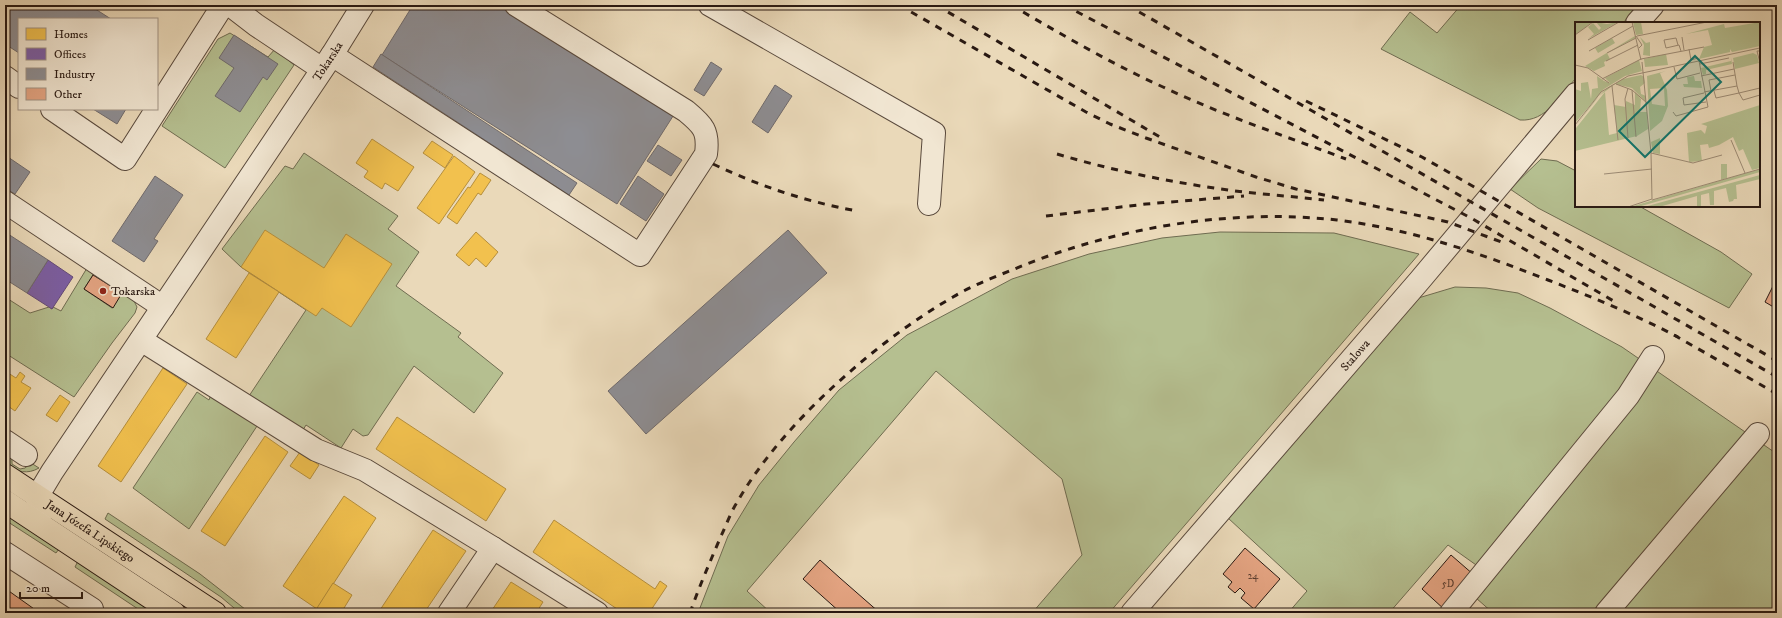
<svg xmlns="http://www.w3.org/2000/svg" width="1782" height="618" viewBox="0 0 1782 618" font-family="'IM FELL DW Pica',serif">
	<rect width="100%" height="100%" fill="#ead9b9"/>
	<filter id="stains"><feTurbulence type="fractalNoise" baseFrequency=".005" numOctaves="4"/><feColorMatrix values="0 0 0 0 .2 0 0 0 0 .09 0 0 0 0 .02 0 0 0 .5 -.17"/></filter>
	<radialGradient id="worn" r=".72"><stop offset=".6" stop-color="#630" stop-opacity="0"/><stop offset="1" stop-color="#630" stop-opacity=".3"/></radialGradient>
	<g fill="#b5bf90" stroke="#6f6c51">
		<path d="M1461 5H1639L1623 23H1576V78C1561 95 1546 122 1520 120L1381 49 1410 12 1437 33Z"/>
		<path d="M230 33 268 57 275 49 294 65 225 168 162 126 218 39Z"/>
		<path d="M304 153 398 216 388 229 419 252 396 286 461 333 458 337 503 373 474 413 414 366 368 435 363 436 353 429 341 448 306 425 303 430 249 396 306 310 241 267 222 249 285 166 293 169Z"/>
		<path d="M1541 159 1557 161 1576 171V206H1639L1721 252 1752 274 1729 308 1538 208 1510 189Z"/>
		<path d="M1220 232 1334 233 1419 254 1109 613H1032L1082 555 1062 479 936 371 747 591 771 613H698L728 536 759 485 794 442 839 390 907 335 1012 279 1089 254 1162 238Z"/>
		<path d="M87 268 93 275 84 289 112 308 122 293 133 299 137 307 135 313 112 343 74 397 5 353V297L30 313 49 307 52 309 53 307 61 311Z"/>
		<path d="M1455 287 1486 288 1518 293 1550 308 1622 347 1777 454V613H1493L1476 598 1493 577 1448 545 1389 613H1288L1307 591 1228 518 1415 299Z"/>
		<path d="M213 389 261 420 189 529 133 488 197 392 209 400Z"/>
		<path d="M5 452 12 457V464L20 469 25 468 31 463 39 468C27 475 18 471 5 467Z"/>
		<path d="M5 510 61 546 56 553 5 520Z"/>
		<path d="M108 513 200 574 250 613H240L221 597 105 519Z"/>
		<path d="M79 559 163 613H144L75 567Z"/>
	</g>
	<g fill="#f2c14e" stroke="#b68f3c">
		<path d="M372 139 414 167 398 191 385 183 382 189 364 177 368 171 356 163Z"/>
		<path d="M432 141 453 155 445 168 423 153Z"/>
		<path d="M454 156 475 172 439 224 417 208Z"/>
		<path d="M480 173 491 180 481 195 478 193 457 224 447 217 468 187 470 188Z"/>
		<path d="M265 230 324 268 346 234 392 264 351 327 322 308 316 316 241 267Z"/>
		<path d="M476 232 498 252 486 267 476 258 469 266 456 255Z"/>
		<path d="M249 273 279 292 236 358 206 339Z"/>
		<path d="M163 368 187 384 121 482 98 466Z"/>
		<path d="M5 371 16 378 20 372 25 376 21 382 31 388 15 411 5 404Z"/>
		<path d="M60 395 70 402 57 422 46 415Z"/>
		<path d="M397 417 506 489 486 521 376 449Z"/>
		<path d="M265 436 288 452 225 546 201 531Z"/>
		<path d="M300 452 319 465 310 479 290 466Z"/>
		<path d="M344 496 376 518 317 609 283 586Z"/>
		<path d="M554 520 655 589 660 581 667 586 649 613H623L533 552Z"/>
		<path d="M433 530 466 551 424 613H378Z"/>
		<path d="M511 582 543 602 536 613H490Z"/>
		<path d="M333 583 352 595 341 613H324L317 608Z"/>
	</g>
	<path fill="#7b5ea7" stroke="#62497a" d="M48 260 73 277 52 309 27 293Z"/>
	<g fill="#8d8d92" stroke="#6f6a6c">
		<path d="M5 5H89L111 19H19V53L5 44Z"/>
		<path d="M413 5H449L457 10 460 5H505L675 113 617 204 382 55Z"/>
		<path d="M234 35 278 64 267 80 263 77 240 112 215 96 234 68 219 58Z"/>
		<path d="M381 54 577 183 569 195 373 67Z"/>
		<path d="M711 62 722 69 704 96 694 90Z"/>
		<path d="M775 85 792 96 768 133 752 122Z"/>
		<path d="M93 109H126L117 124Z"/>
		<path d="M658 145 682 160 671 176 647 161Z"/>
		<path d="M5 155 30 172 15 194 5 188Z"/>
		<path d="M155 176 183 195 154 239 158 241 144 262 112 241Z"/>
		<path d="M638 176 664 194 646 221 620 204Z"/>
		<path d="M788 230 827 273 646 434 608 391Z"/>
		<path d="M5 232 48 260 27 293 5 279Z"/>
	</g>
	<g fill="#e4a482" stroke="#291912">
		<path d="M93 275 122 293 113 308 84 289Z"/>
		<path d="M1774 284 1777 285V309L1765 302Z"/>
		<path d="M1245 548 1280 579 1254 609 1241 598 1245 593 1240 588 1235 593 1228 587 1232 582 1223 574Z"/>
		<path d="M1451 555 1474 575 1445 610 1422 589Z"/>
		<path d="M820 560 840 578 880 613H841L803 579Z"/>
		<path d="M6 589 37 611 35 613H5Z"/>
	</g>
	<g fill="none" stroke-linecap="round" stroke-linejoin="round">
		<defs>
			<g id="minor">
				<path d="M230 5 256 25 322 69"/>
				<path d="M710 5 934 133 929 204"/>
				<path d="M1637 23 1653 5"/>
				<path d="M332 55 640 255 706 154C709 131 703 125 686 111L516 5"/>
				<path d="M5 77 19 87"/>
				<path d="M52 109 125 159 223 5"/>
				<path d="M5 202 163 307"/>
				<path d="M141 340 316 450 365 470 493 548 449 613"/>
				<path d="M5 441 26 455"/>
				<path id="s1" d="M40 516 37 497 52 472 332 55 363 5"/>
				<path d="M493 548 597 613"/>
				<path d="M5 553 92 609 89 613"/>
				<path id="s2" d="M1132 613 1420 280 1576 94"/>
				<path d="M1451 613 1628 396 1653 357"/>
				<path d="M1606 613 1758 434"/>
			</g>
			<g id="major">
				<path id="s3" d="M5 475 215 613"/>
				<path d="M5 501 174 613"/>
			</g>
		</defs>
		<use href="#minor" stroke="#59493c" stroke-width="24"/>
		<use href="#major" stroke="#291912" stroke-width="24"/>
		<use href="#minor" stroke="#f1e6d2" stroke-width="22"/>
		<use href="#major" stroke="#ead9b9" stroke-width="22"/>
		<g stroke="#291912" stroke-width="3" stroke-dasharray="7 7" stroke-linecap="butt">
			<path d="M899 5 1086 112 1110 124 1146 138 1256 177 1296 189 1448 222 1504 243"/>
			<path d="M936 5 1165 140"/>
			<path d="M1011 5C1061 34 1110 63 1163 87 1222 115 1285 136 1346 159"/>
			<path d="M1064 5 1471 218 1617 303"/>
			<path d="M1127 5 1777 377"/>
			<path d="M1306 101 1422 157 1777 361"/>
			<path d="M1057 154C1111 170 1165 181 1221 189 1255 194 1290 196 1324 200"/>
			<path d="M713 164C762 187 804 201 857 211"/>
			<path d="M1046 216 1146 204 1244 196"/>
			<path d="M1674 335 1777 394"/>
			<path d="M690 613C699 587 710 562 721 536 726 526 730 514 736 504 761 460 797 420 834 386 871 352 910 322 953 297 971 286 992 278 1012 270 1112 228 1229 208 1337 220 1411 229 1479 253 1548 280 1592 297 1636 315 1678 337"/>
		</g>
	</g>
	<circle fill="#8f2418" stroke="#f1e6d2" stroke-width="1.5" cx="103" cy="291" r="4"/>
	<g text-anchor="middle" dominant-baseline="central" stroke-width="4" stroke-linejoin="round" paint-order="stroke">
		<g font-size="10" fill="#583c2e">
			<text x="1253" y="576">24</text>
			<text x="1448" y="584">5D</text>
		</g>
		<g font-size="12" fill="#291912" stroke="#f1e6d2">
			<text stroke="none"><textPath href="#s1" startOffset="543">Tokarska</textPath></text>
			<text stroke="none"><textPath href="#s2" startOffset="341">Stalowa</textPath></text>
			<text stroke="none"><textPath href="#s3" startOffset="102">Jana Józefa Lipskiego</textPath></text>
		</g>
		<g font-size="12" fill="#291912" stroke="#f1e6d2" text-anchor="start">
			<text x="111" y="291">Tokarska</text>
		</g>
	</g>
	<g transform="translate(1575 22)">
		<rect width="185" height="185" fill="#ead9b9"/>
		<path d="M0 0H15L16 1 0 13ZM21 0 32 2 43 0 13 17 19 12 13 5 18 1 24 8 26 6ZM58 0H66L68 12 61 13ZM185 0V24L157 30 155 27V30L124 37 129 25 137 23 133 8 111 12 149 2 150 6ZM60 14V16L32 31 35 37 29 40 30 44 19 49 10 44ZM65 15 71 21 75 20V34L68 33 69 23ZM37 16 40 21 23 31 20 26ZM178 31 182 33 184 41 160 47 158 36ZM91 32 93 43 70 45 69 37ZM156 36 157 42 131 48V52L128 53 126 46 156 39ZM64 38 67 49 50 54 29 67 0 101V67L6 69V61L13 60 16 77 17 67 23 66 22 54 29 59 35 61 30 56ZM91 49 85 51 92 68 93 84 87 99 75 109 72 54ZM89 66 90 84 77 82 75 67ZM66 53 69 55 70 61 65 65 66 72 71 74V80L57 66 40 62 24 74 0 105 20 78 29 69 34 65 48 57ZM119 54 120 59H126L127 66 109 65 108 62H113L112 55ZM30 70 34 113 42 111 39 83 51 85V79L60 83V70L66 77 65 90H72L73 107 62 114 0 129 1 106ZM185 83V146L177 148 168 127 164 129 158 115 144 123 134 126 133 122 125 123 127 139 114 140 112 111 126 108 130 112 132 104 126 102ZM85 116V132L78 131 76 120ZM146 142H152V156L146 158ZM185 147V150L63 185H55ZM185 153V157L161 163 162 177H159L158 179 154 180 151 166 139 169V183H135L134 171 126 173V185H122V174L84 185H69Z" fill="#b5bf90" fill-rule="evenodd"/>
		<path fill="none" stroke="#9d8c76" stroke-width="1" d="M57 0 66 38M0 13 18 0M61 14 67 23 64 26M62 14 132 0M107 15 109 28M13 18 44 0M103 23 101 16 89 18 91 26 104 23 106 29M114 27 116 38 123 36M14 29 58 4M185 29H182L185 41M32 31 61 16M31 39 63 23M158 40 162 64M125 42 154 36M0 43 13 46 34 61M99 45 102 57 125 51M126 54 159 47M27 57 66 37 129 25M41 62 57 68 72 81M37 64 43 118M57 68 61 115M136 69 134 58 160 53M139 69 141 76 164 71 168 78 185 73M129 70 162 64 164 71 185 66M129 71 108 76 109 83 131 80M98 90 101 94 133 85 124 39M0 103 26 70 53 54 185 26M53 116 50 77 53 66M156 118 170 151M76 131 118 141 147 133M29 152 77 147M77 178 185 147M53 185 77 177 76 131 67 40"/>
		<path fill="#0f766e" fill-opacity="0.15" stroke="#0f766e" stroke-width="2" d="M120 34 146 60 70 135 44 109Z"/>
		<rect width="185" height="185" fill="none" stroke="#291912" stroke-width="2"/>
	</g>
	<rect width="1782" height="618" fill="none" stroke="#ead9b9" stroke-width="20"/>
	<rect x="6" y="6" width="1770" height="606" fill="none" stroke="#291912" stroke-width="2"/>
	<rect x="10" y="10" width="1762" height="598" fill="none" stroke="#291912"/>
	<rect x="18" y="18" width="140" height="92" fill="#f1e6d2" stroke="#a19485"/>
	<rect x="26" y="28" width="20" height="12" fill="#f2c14e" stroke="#a19485"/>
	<text x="54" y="38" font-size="12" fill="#291912">Homes</text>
	<rect x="26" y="48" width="20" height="12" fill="#7b5ea7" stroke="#a19485"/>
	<text x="54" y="58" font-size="12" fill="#291912">Offices</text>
	<rect x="26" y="68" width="20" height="12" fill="#8d8d92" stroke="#a19485"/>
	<text x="54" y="78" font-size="12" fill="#291912">Industry</text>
	<rect x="26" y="88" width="20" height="12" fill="#e4a482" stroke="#a19485"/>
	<text x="54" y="98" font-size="12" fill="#291912">Other</text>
	<path d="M20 592v6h62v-6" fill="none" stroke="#291912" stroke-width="2"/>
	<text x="26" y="592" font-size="12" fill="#291912" stroke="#f1e6d2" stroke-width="3" paint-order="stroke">20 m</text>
	<rect width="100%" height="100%" filter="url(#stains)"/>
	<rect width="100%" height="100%" fill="url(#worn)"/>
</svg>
